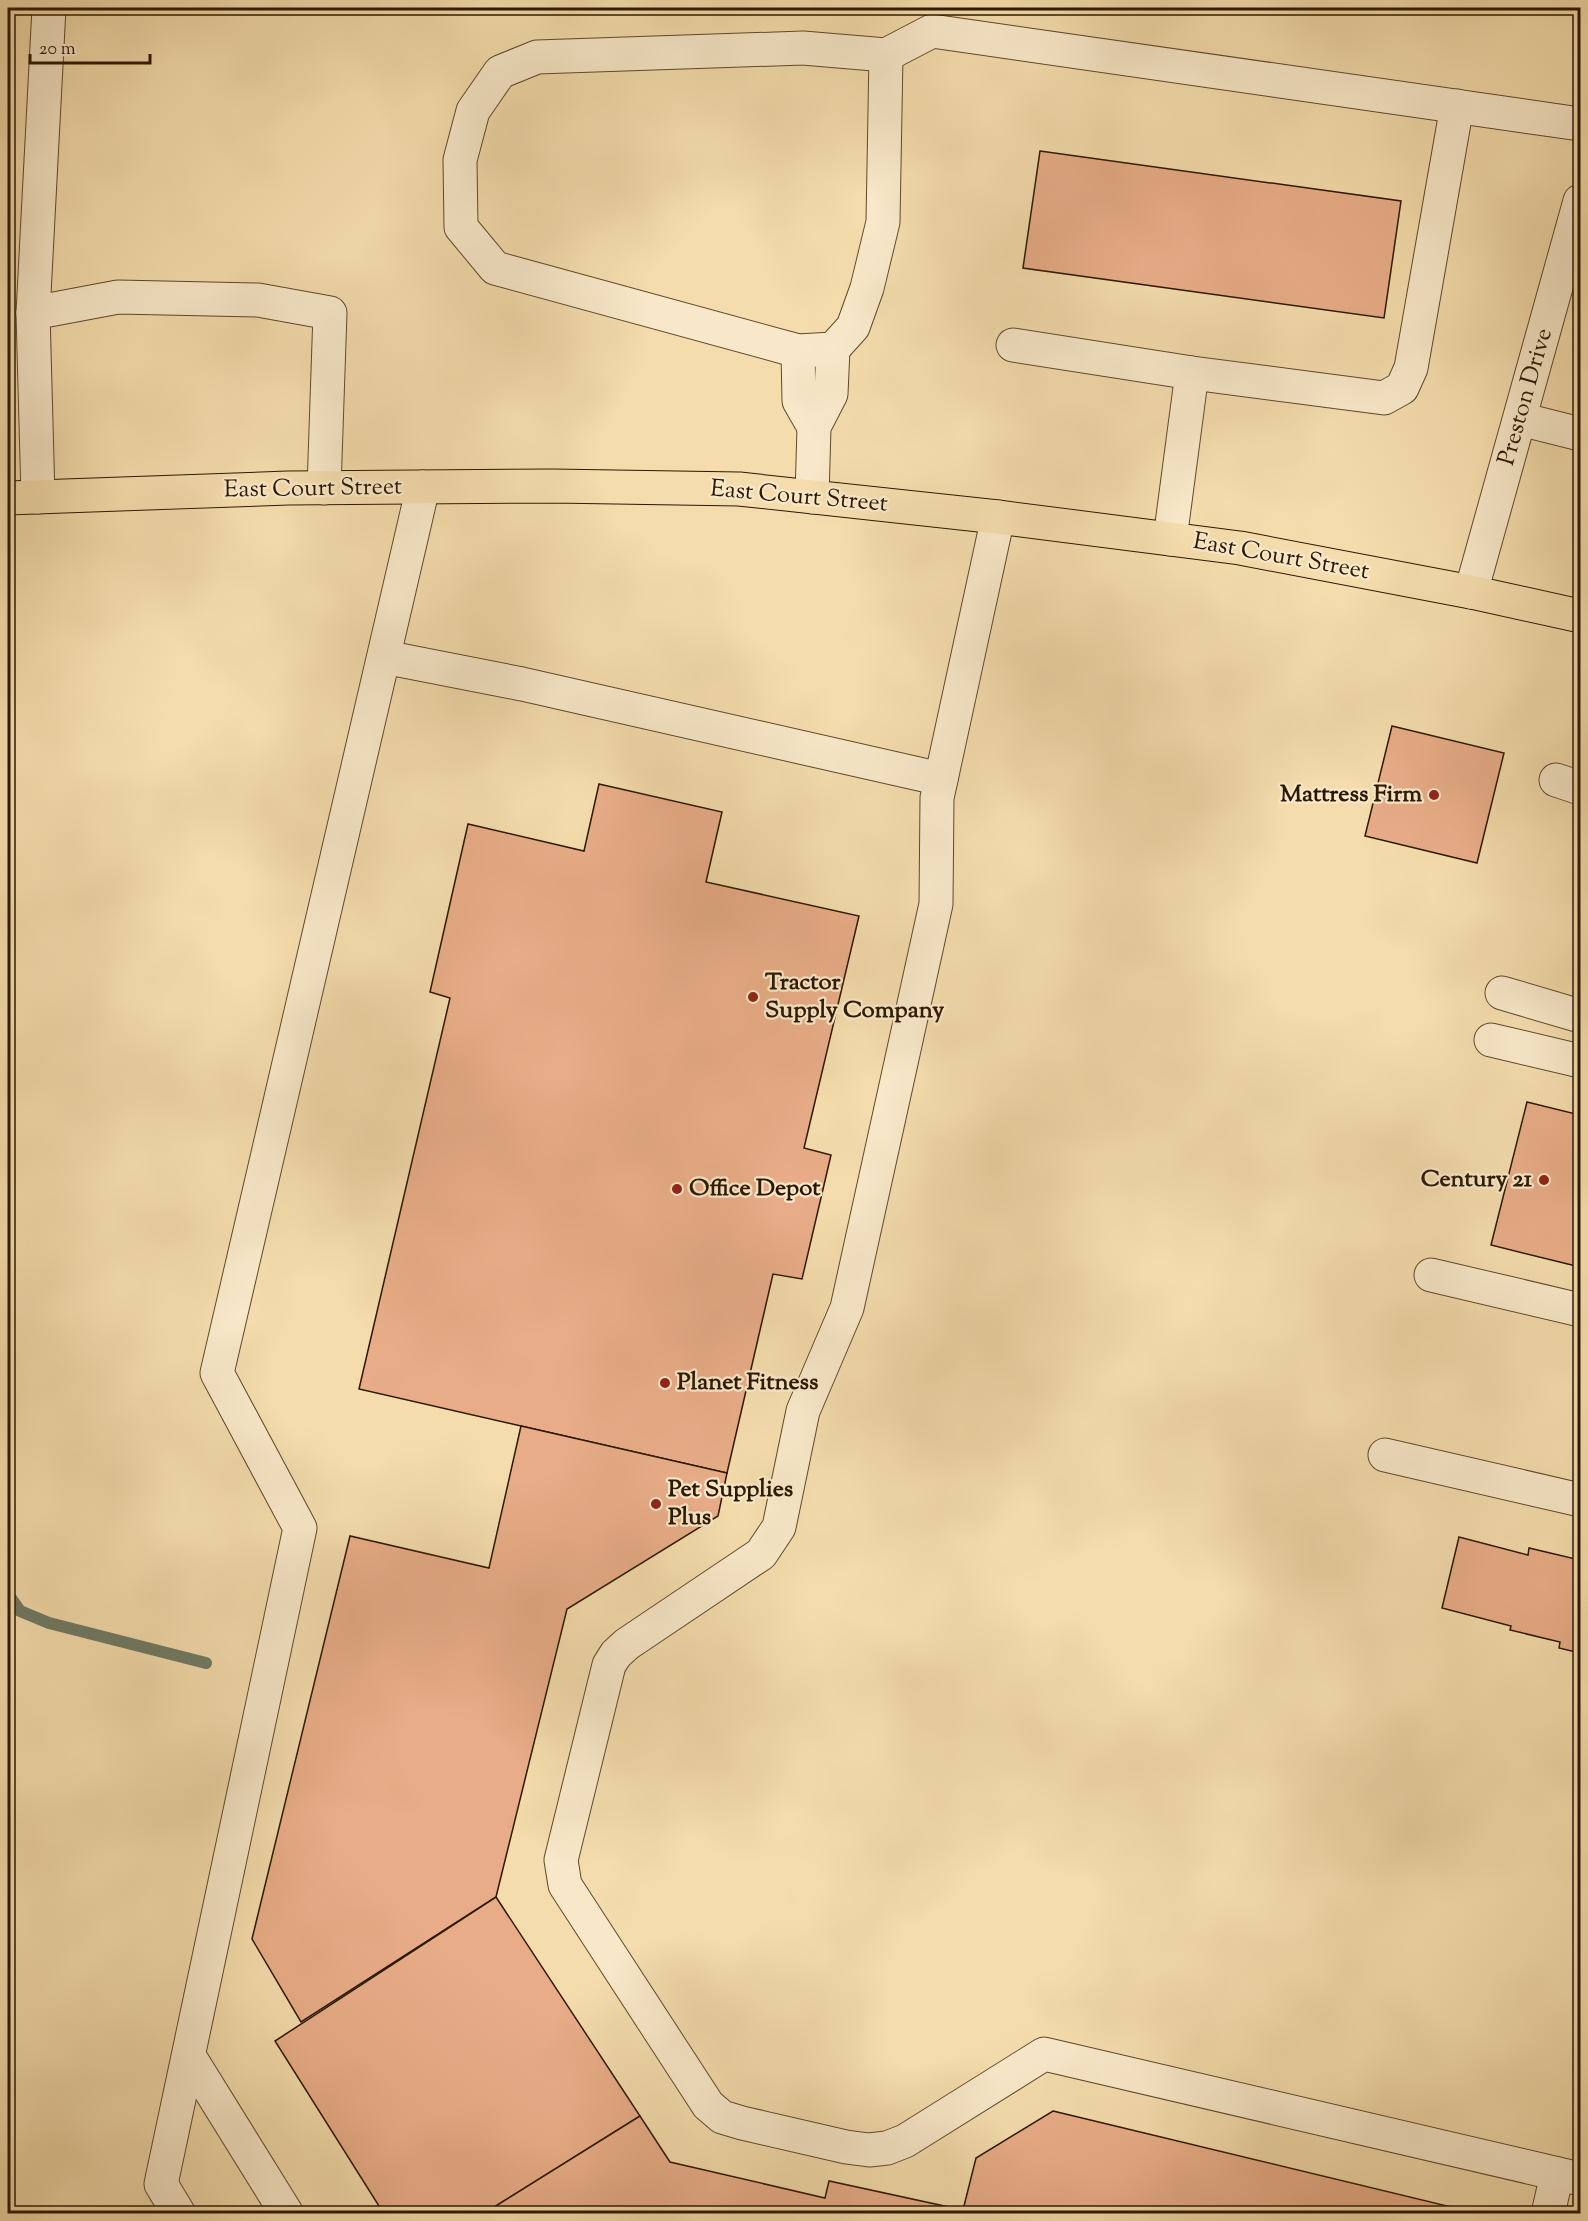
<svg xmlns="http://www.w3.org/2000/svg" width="1588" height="2221" viewBox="0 0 1588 2221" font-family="'Sorts Mill Goudy',serif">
	<rect width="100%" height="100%" fill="#f4dcac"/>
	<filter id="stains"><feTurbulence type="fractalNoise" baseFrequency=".00333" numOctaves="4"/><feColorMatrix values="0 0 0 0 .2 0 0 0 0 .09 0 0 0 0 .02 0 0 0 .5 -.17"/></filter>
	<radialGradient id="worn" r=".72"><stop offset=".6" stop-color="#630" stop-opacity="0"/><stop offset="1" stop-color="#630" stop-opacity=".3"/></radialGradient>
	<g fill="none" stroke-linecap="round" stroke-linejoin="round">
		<path stroke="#6f7a65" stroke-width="12" d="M8 1594 20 1611 49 1623 206 1663"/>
	</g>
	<g fill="#e8ad88" stroke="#2c1800" stroke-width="1.5">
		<path d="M1040 151 1401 201 1384 318 1023 268Z"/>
		<path d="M1392 726 1504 753 1477 863 1365 836Z"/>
		<path d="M599 784 722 812 706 882 859 916 804 1148 831 1155 802 1279 773 1274 727 1473 359 1389 450 998 430 992 468 824 584 851Z"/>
		<path d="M1527 1102 1580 1115V1267L1491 1245Z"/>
		<path d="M521 1426 727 1473 718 1516 567 1609 496 1897 301 2022 252 1939 350 1536 489 1568Z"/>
		<path d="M1459 1537 1528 1555 1529 1548 1580 1560V1653L1559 1648 1560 1642 1510 1630 1511 1626 1442 1608Z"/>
		<path d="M496 1897 640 2116 483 2214H384L275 2041Z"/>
		<path d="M1053 2111 1468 2211V2214H483L640 2116 670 2162 825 2198 829 2181 963 2210 976 2158Z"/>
	</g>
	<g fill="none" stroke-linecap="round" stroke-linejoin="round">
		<defs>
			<g id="minor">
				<path d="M886 55 883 222 867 288 853 327 833 349 798 351 495 268 461 227 460 160 473 111 500 72 537 57 803 48 886 55 932 31 1580 124"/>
				<path d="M33 313 49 8"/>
				<path d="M1013 345 1192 373 1384 398 1402 388 1411 368 1457 106"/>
				<path d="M798 351 799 401 814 427"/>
				<path d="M1520 419 1580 434"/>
				<path d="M38 497 33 313 118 297 258 300 330 313 324 488"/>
				<path d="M812 497 814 427 831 394 833 349"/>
				<path d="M998 517 937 798 936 904 847 1308 803 1411 779 1527 761 1554 627 1644 616 1654 609 1665 561 1860 565 1885 708 2105 722 2117 742 2123 846 2147 869 2150 887 2148 905 2141 1044 2054 1580 2179"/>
				<path d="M1170 539 1192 373"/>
				<path d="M1471 592 1580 201"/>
				<path d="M384 657 522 684 941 779"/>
				<path d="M1556 780 1580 788"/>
				<path d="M1502 993 1580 1016"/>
				<path d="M1491 1040 1580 1061"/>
				<path d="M1431 1275 1580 1310"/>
				<path d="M1385 1455 1580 1500"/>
				<path d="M189 2056 287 2214"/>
				<path d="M179 2214 161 2184 300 1528 217 1373 423 487"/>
				<path d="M1548 2214 1557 2174"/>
			</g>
			<path id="major" d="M8 498 288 488 553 486 739 489 998 517 1240 548 1471 592 1580 616"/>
		</defs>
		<use href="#minor" stroke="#5e492b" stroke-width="35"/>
		<use href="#major" stroke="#2c1800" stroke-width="35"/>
		<use href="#minor" stroke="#f8e8c9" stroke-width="33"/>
		<use href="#major" stroke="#f4dcac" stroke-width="33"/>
	</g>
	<g fill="#8f2418" stroke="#f8e8c9" stroke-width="2">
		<circle cx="1434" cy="795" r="6"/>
		<circle cx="753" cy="997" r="6"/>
		<circle cx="1544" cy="1180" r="6"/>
		<circle cx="677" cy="1189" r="6"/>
		<circle cx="665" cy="1383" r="6"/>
		<circle cx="656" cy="1504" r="6"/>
	</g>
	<g text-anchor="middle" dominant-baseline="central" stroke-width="4.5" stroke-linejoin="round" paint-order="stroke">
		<g font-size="24" fill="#2c1800" stroke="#f8e8c9">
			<text transform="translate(1526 397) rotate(-74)">Preston Drive</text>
			<text transform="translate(313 489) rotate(-1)">East Court Street</text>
			<text transform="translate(799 497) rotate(5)">East Court Street</text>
			<text transform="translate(1281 557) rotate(10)">East Court Street</text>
		</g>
		<g font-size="24" font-weight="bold" fill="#2c1800" stroke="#f8e8c9" text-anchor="start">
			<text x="1422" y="795" text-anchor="end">Mattress Firm</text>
			<text x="765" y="983">Tractor<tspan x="765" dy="28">Supply Company</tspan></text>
			<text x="1532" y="1180" text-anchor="end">Century 21</text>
			<text x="689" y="1189">Office Depot</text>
			<text x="677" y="1383">Planet Fitness</text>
			<text x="668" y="1490">Pet Supplies<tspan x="668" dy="28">Plus</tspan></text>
		</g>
	</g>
	<rect width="1588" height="2221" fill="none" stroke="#f4dcac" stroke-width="30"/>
	<rect x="9" y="9" width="1570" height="2203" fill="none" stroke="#2c1800" stroke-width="3"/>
	<rect x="15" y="15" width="1558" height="2191" fill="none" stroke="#2c1800" stroke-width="1.5"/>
	<path d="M30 54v9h120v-9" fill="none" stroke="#2c1800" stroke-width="3"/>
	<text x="39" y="54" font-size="18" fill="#2c1800" stroke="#f8e8c9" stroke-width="4.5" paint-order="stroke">20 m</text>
	<rect width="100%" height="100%" filter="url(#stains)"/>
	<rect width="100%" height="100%" fill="url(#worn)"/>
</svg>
